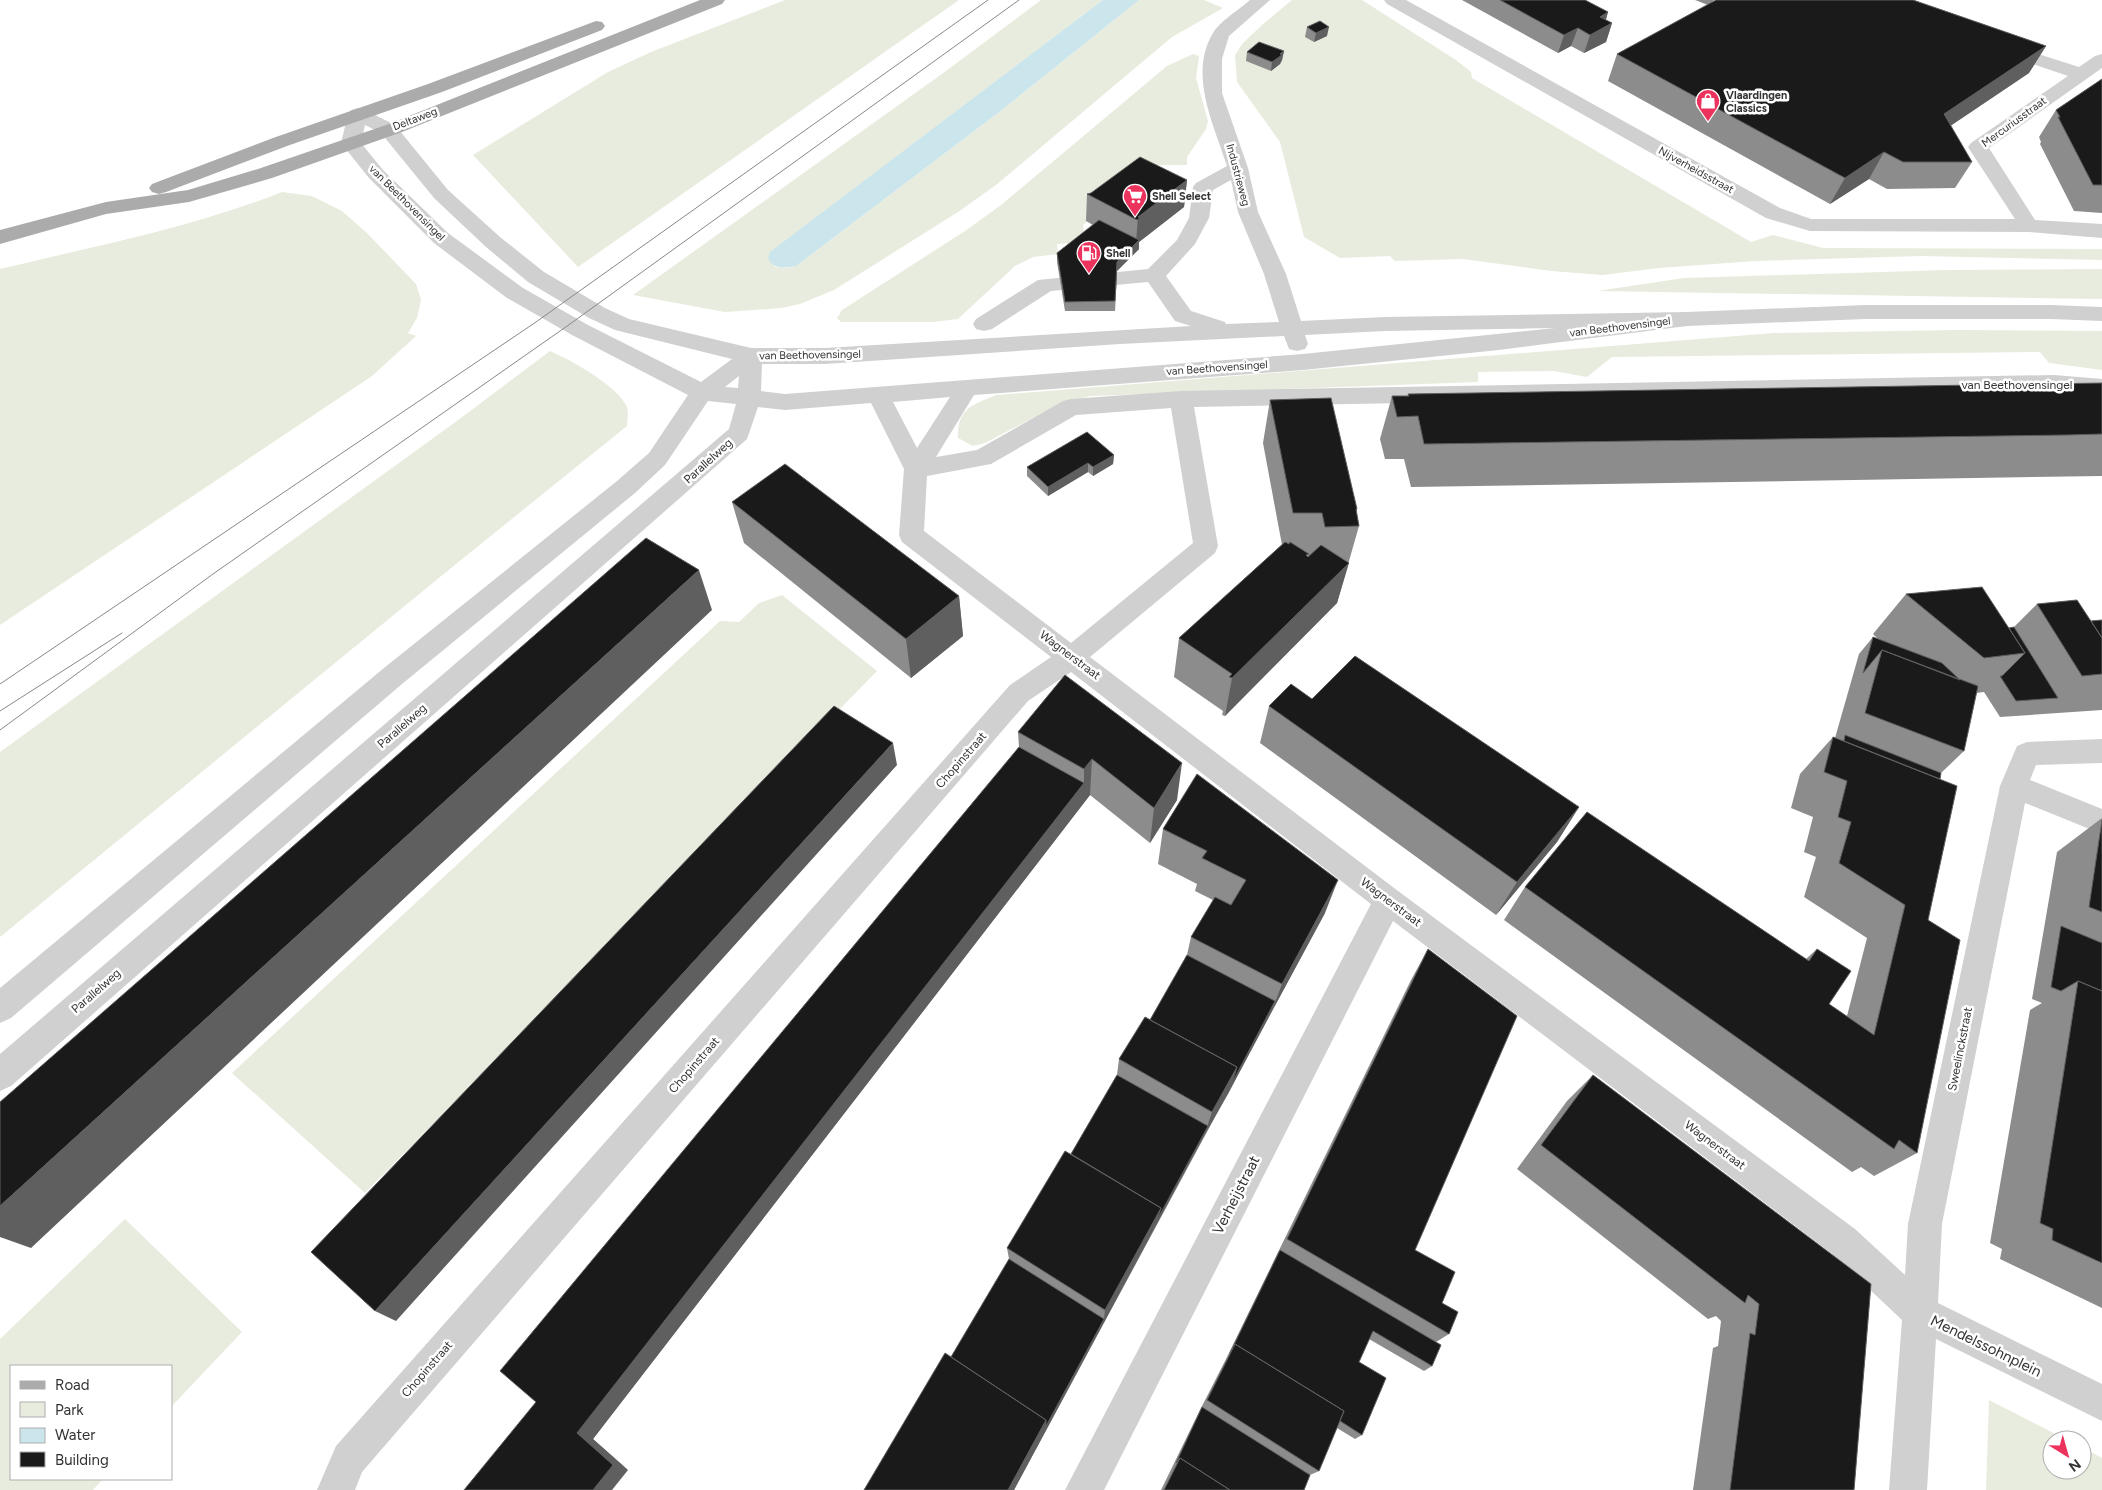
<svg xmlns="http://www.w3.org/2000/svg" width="2102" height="1490" viewBox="0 0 2102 1490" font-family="Figtree,sans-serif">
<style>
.green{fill:#e8ecde}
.water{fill:#cbe5ed}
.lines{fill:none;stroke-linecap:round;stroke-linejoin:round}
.minor{fill:#d0d0d0;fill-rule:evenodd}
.major{fill:#ababab;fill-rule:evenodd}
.tram{stroke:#888;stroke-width:1}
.wall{fill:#8c8c8c}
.shaded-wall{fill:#5f5f5f}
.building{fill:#1a1a1a;stroke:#5f5f5f}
.labels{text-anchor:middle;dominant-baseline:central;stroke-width:5;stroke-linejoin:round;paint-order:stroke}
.far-poi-label{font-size:11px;font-weight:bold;fill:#333;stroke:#fff;text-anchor:start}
.far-street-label{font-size:11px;fill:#333;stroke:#fff}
.street-label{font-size:12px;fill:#333;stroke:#fff}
.near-street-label{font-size:15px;fill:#333;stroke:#fff}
</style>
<rect width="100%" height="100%" fill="#fff"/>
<path class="green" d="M785 0H959L578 267 473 155 608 72 651 52Z
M1041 0H1103L771 252 768 258 775 267 786 268 796 266 998 113 1139 0H1204L1223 8 1172 37 996 185 958 212 834 290 800 304 782 308 725 312 633 295 946 71Z
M1292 0H1362L1456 60 1471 72 1472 78 1751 242 1773 235 1823 248 2102 249V260L1921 256 1756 261 1659 268 1603 275 1551 271 1463 259 1395 261 1390 256 1340 258 1304 237 1280 142 1237 82 1235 55 1243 43 1262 25Z
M1193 54 1199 56 1196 78 1208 121 1206 129 1187 157V165H1154L1083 225 1085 240 1081 243 1057 244 1058 254 1033 257 1015 266 958 319 934 322H841L837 318 842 310 965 231 1001 205 1167 66Z
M282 192 312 196 342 211 367 233 416 284 421 300 417 318 408 333 416 336 372 376 0 625V269C95 246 192 228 282 192Z
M2102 269V299L1597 291 1684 278 1946 270Z
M1957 330 2102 331V370L2049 363 2040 352 1612 357 1587 377 1554 371 1478 372V382L1091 396 1061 403 985 443 973 446 958 438C957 409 972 405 996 395L1774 333Z
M550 351C571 360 618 386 627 407 629 413 627 421 627 426L456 564 0 937V752L461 418Z
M782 595 877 671 365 1193 232 1073 720 621 739 622 759 603Z
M125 1219 242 1332 171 1407V1366H11V1479H103L93 1490H0V1339Z
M1989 1400 2067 1440H2052V1470H2082V1447L2102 1458V1490H1986Z"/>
<path class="water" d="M1103 0H1139L998 113 796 266C785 268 773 270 768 258L770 252Z"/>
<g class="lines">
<path class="minor" d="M1250 0H1270L1229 36 1222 59V93L1248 168 1258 212 1286 274 1301 321 1385 317 1687 312 1865 305H2051L2102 307V321L2051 319H1865L1687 326 1499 350 1303 370 974 395 936 457 977 450 1063 401 1071 399 1181 391 2054 375 2102 379V395L2054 391 1194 407 1218 546 1215 553 1090 657 1398 891 1855 1229 1905 1275 1908 1224 2000 786 2017 746 2027 742 2102 739V763L2036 765 2030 780 2102 809V834L2025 803 1942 1224 1938 1303 2102 1384V1421L1936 1339 1927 1490H1889L1902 1320 1831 1253 1393 921 1104 1490H1065L1371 904 1071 672 1028 701 362 1472 355 1490H317L336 1446 1010 685 1051 657 902 542 899 535 904 469 871 403 785 410 758 407 747 439 11 1086 0 1091V1054L729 429 736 404 708 401 665 465 635 493 402 684 11 1018 0 1023V988L384 668 617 481 649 453 688 395 572 335 507 298 434 243 369 178 341 143 348 114 351 110 358 108 365 110 395 125 448 190 500 237 544 272 605 308 629 319 751 348H825L1191 326 1175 321 1148 282 1051 291 992 329 984 331 976 329 973 324 976 319 1038 280 1148 269 1177 240 1189 218 1193 187 1196 183 1227 166C1214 125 1188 74 1213 33 1219 22 1240 9 1250 0ZM365 125 381 133 434 198 486 247 528 282 589 318 615 330 732 359 701 382 588 325 523 288 448 233 383 170 361 143ZM1231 180 1238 212 1264 274 1279 322 1226 324 1225 322 1191 311 1166 276 1195 244 1209 218 1213 190ZM1555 328 1303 354 785 394 761 391 762 364H825L1120 344 1284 336 1289 349 1297 351 1305 349 1308 344 1305 335 1385 331ZM739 376 738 388 725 387ZM950 397 917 448 893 402ZM1171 408 1193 543 1071 643 924 531 927 476 991 464 1076 415Z
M1384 0H1406L1780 208 1811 219H2015L1968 147 1971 143 2068 76 1995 51 1992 47 1995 43 2001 42 2079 67 2095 56 2102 54V68L1989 148 2035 220 2102 224V238L2029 232 1810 231 1766 218 1387 4Z"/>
<path class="major" d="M700 0H725L722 4 402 132 272 178 189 202 106 214 0 244V230L106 202 188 190 258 169 389 124Z
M596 21 602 22 605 26 602 30 442 92 287 146 166 192 159 194 152 192 149 188 152 184 273 138 428 84Z"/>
<path class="tram" d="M0 684 536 322 988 0
M0 711 122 633
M0 730 213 574 570 324 1019 0"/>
</g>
<path class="wall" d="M1462 0H1585L1608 12 1606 20 1612 23 1606 42 1584 53 1571 46 1558 53Z
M1695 0H1714L1712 2 2046 46 2029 73 1950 126 1972 162 1955 188 1887 189 1869 179 1830 204 1608 81 1617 54 1708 5Z
M1307 27 1327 36 1314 42 1305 37Z
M1284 51 1282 60 1280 64 1271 71 1246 61 1247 52Z
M2102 79V213L2074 211 2040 144 2041 142 2039 137 2056 110Z
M1187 180 1184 207 1139 242V249L1117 271 1115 311H1065L1057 262V253L1093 225 1086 221 1087 194Z
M2102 383V476L1411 487 1404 459H1385L1380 439 1392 396H1408V394Z
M1270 400 1357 509 1356 513 1359 526 1337 603 1225 716 1222 715 1223 711 1174 677 1179 638 1282 545 1263 443Z
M1114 455 1113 464 1093 476 1088 472 1048 496 1027 476V467Z
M732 502 959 596 963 636 911 678 744 543Z
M1906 594 2008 628 2014 627 2037 604 2091 621 2102 620V710L2000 717 1984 692 1976 693 1964 751 1941 773 1940 779 1928 920 1917 1153 1874 1176 1861 1167 1852 1172 1504 920 1525 887 1806 959 1817 949 1829 1004 1847 1016 1867 938 1804 897 1816 857 1804 852 1813 817 1791 808 1800 774 1833 737 1835 738 1859 654 1873 637 1879 640 1873 634Z
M1065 675 1177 800 1150 843 1090 795 593 1439 628 1470 536 1402 1019 747 1018 732Z
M1312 699 1579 807 1557 842 1496 915 1260 743 1269 706Z
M1197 774 1325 913 1014 1490H864L951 1357 1009 1259 1007 1248 1071 1154 1117 1075 1119 1059 1150 1020 1187 955 1191 937 1213 900 1195 891 1197 884 1158 864 1163 829Z
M2102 818V1308L2000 1259 2002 1249 1990 1243 2030 1010 2042 1003 2032 999 2057 852Z
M1428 949 1415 1250 1442 1303 1449 1334 1436 1342 1432 1366 1424 1371 1369 1339 1359 1362 1362 1435 1355 1439 1337 1428 1319 1471 1310 1475 1304 1490H1161L1199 1412 1226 1359 1411 980Z
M1593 1075 1871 1284 1854 1490H1693L1713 1348 1718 1346 1721 1321 1716 1316 1708 1319 1517 1169 1567 1101Z"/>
<path class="shaded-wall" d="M1608 12 1603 28 1612 23 1606 42 1584 53 1590 35 1600 17Z
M1329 27 1327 36 1314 42 1316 33Z
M1578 28 1571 46 1558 53 1564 35Z
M2046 46 2029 73 1928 141 1944 114Z
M1284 51 1282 60 1280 64 1271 71 1272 62Z
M1884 152 1869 179 1830 204 1845 178Z
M1187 180 1184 207 1139 242V249L1117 271 1115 311 1117 262 1136 243 1138 217Z
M1114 455 1113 464 1093 476V467Z
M1088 463V472L1048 496V487Z
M1349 563 1337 603 1225 716 1232 678Z
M699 570 712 610 31 1248 0 1237V1206Z
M959 596 963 636 911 678 906 639Z
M893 743 897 765 396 1321 375 1311Z
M1092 759 1090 795 593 1439 628 1470 612 1490H593L577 1433 1084 783V769Z
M1182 763 1177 800 1150 843 1154 808Z
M1579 807 1557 842 1496 915 1517 882Z
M1338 880 1325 913 1271 1013 1282 984Z
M1275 1001 1271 1013 1228 1094 1204 1136 1212 1112Z
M1208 1126 1204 1136 1014 1490H1008L1046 1420 1104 1319 1105 1310 1161 1208Z"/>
<path class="building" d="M1500 0H1585L1608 12 1600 17 1612 23 1590 35 1578 28 1564 35Z
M1716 0H1913L2046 46 1944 114 1972 162H1903L1884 152 1845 178 1617 54Z
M1320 21 1329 27 1316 33 1307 27Z
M1259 42 1284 51 1280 54 1282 55 1272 62 1247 52Z
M2102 79V185H2093L2058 117H2060L2056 110Z
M1140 157 1187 180 1138 217 1140 218 1137 220 1087 194 1091 193Z
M1099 220 1139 240 1117 262 1115 301 1065 302 1057 253Z
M2102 383V434L2067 435 1424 444 1418 416 1397 417 1392 396H1409L1408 394Z
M1331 398 1357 509H1356L1359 526 1325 527 1322 513H1293L1270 400Z
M1087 432 1114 455 1093 467 1088 463 1048 487 1027 467Z
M785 464 959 596 906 639 732 502Z
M646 538 699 570 0 1206V1102Z
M1285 542 1289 544 1290 542 1309 554 1306 555 1308 557 1321 545 1349 563 1232 678 1229 677 1232 674 1179 638Z
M1982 587 2025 653 1984 658 1906 594Z
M2077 600 2102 638V674L2082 676 2037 604Z
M2102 620V638L2091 621Z
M2014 627 2058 698 2016 701 2000 676H2002L2025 653 2009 628Z
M1873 637 1942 663 1960 680 1882 650 1863 673Z
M1882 650 1978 686 1964 751 1865 713Z
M1355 656 1579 807 1517 882 1269 706 1291 684 1312 699Z
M1065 675 1182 763 1154 808 1092 759 1084 769 1018 732Z
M834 706 893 743 375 1311 311 1252Z
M1845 735 1941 773 1940 779 1844 741Z
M1833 737 1957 786 1928 920 1960 940 1917 1153 1899 1140 1894 1149 1525 887 1587 812 1809 961 1817 949 1851 971 1829 1004 1874 1035 1905 905 1839 863 1851 822 1838 817 1847 781 1824 772Z
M1019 747 1084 783 577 1433 613 1465 593 1490H464L536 1402 500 1371Z
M1197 774 1338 880 1282 984 1191 937 1215 897 1231 905 1246 880 1202 858 1207 851 1163 829Z
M2102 820V912L2089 907Z
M2061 926 2102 943V991L2078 981 2061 991 2051 987Z
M1428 949 1517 1016 1415 1250 1455 1272 1442 1303 1458 1312 1449 1334 1287 1239Z
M1187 955 1275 1001 1232 1083 1237 1067 1150 1020Z
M2078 981 2102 991V1263L2052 1240 2053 1229 2040 1223Z
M1145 1017 1237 1067 1212 1112 1119 1059Z
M1117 1075 1208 1126 1157 1220 1161 1208 1071 1154Z
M1593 1075 1871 1284 1854 1490H1730L1750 1333 1755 1335 1759 1304 1748 1295 1745 1303 1541 1145Z
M1065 1151 1161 1208 1105 1310 1007 1248Z
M1280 1250 1441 1345 1432 1366 1373 1331 1359 1362 1386 1378 1362 1435 1340 1421 1344 1411 1235 1344 1230 1353Z
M1009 1259 1104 1319 1046 1426V1420L951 1357Z
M1235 1344 1344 1411 1319 1471 1207 1400Z
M945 1353 1046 1420 1008 1490H864Z
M1202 1407 1310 1475 1304 1490H1230L1180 1458 1176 1463Z
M1180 1458 1230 1490H1164Z"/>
<defs>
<g id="shop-pin" transform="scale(1.25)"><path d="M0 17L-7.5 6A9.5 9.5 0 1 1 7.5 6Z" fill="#ec335e" stroke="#fff"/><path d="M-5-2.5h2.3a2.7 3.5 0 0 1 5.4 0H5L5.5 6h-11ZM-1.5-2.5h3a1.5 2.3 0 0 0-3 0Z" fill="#fff"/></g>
<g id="supermarket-pin" transform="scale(1.25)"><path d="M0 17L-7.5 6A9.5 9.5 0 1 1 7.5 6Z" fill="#ec335e" stroke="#fff"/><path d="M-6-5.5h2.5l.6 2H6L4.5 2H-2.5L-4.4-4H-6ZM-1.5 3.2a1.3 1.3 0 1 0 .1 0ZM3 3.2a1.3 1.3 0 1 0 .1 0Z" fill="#fff"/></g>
<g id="fuel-pin" transform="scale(1.25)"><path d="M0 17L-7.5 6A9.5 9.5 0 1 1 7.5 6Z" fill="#ec335e" stroke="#fff"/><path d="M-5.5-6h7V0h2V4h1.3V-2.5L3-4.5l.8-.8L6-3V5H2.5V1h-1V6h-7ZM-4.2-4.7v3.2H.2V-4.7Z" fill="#fff"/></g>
</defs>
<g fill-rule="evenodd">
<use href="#shop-pin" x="1708" y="101"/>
<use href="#supermarket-pin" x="1135" y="196"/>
<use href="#fuel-pin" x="1089" y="253"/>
</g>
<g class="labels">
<g class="far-poi-label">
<text x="1726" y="95">Vlaardingen<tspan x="1726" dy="13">Classics</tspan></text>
<text x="1152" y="196">Shell Select</text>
<text x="1106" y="253">Shell</text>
</g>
<g class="far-street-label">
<text transform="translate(415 119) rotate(-21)">Deltaweg</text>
<text transform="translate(2014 122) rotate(-36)">Mercuriusstraat</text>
<text transform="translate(1696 170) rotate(29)">Nijverheidsstraat</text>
<text transform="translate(1238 175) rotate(75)">Industrieweg</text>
<text transform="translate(407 203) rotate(45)">van Beethovensingel</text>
<text transform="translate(1620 327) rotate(-7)">van Beethovensingel</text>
<text transform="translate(810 355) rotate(-1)">van Beethovensingel</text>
<text transform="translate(1217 368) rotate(-4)">van Beethovensingel</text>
</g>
<g class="street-label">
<text x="2017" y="385">van Beethovensingel</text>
<text transform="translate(708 461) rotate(-42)">Parallelweg</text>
<text transform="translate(1070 655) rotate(37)">Wagnerstraat</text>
<text transform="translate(402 726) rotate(-41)">Parallelweg</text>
<text transform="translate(961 760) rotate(-49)">Chopinstraat</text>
<text transform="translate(1391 902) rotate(37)">Wagnerstraat</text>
<text transform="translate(96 991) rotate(-41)">Parallelweg</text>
<text transform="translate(1960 1049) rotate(-79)">Sweelinckstraat</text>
<text transform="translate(694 1065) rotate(-49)">Chopinstraat</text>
<text transform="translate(1715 1145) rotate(37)">Wagnerstraat</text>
<text transform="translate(427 1369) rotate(-49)">Chopinstraat</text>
</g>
<g class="near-street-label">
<text transform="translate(1236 1195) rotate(-63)">Verheijstraat</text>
<text transform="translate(1986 1346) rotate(26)">Mendelssohnplein</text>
</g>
</g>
<rect x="10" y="1365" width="162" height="115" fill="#ffffff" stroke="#adadad"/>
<rect x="20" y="1381" width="25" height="8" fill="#ababab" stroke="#adadad"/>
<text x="55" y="1390" font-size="15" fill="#333333">Road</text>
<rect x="20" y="1402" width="25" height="15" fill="#e8ecde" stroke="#adadad"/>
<text x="55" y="1415" font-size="15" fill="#333333">Park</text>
<rect x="20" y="1428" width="25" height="15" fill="#cbe5ed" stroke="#adadad"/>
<text x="55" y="1440" font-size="15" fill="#333333">Water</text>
<rect x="20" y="1452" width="25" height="15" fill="#1a1a1a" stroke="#adadad"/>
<text x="55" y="1465" font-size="15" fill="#333333">Building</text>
<g transform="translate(2067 1455) rotate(143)"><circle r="24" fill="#ffffff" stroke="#adadad"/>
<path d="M0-4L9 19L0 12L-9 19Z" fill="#ec335e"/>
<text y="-8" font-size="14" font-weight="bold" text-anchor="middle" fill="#333333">N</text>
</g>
</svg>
